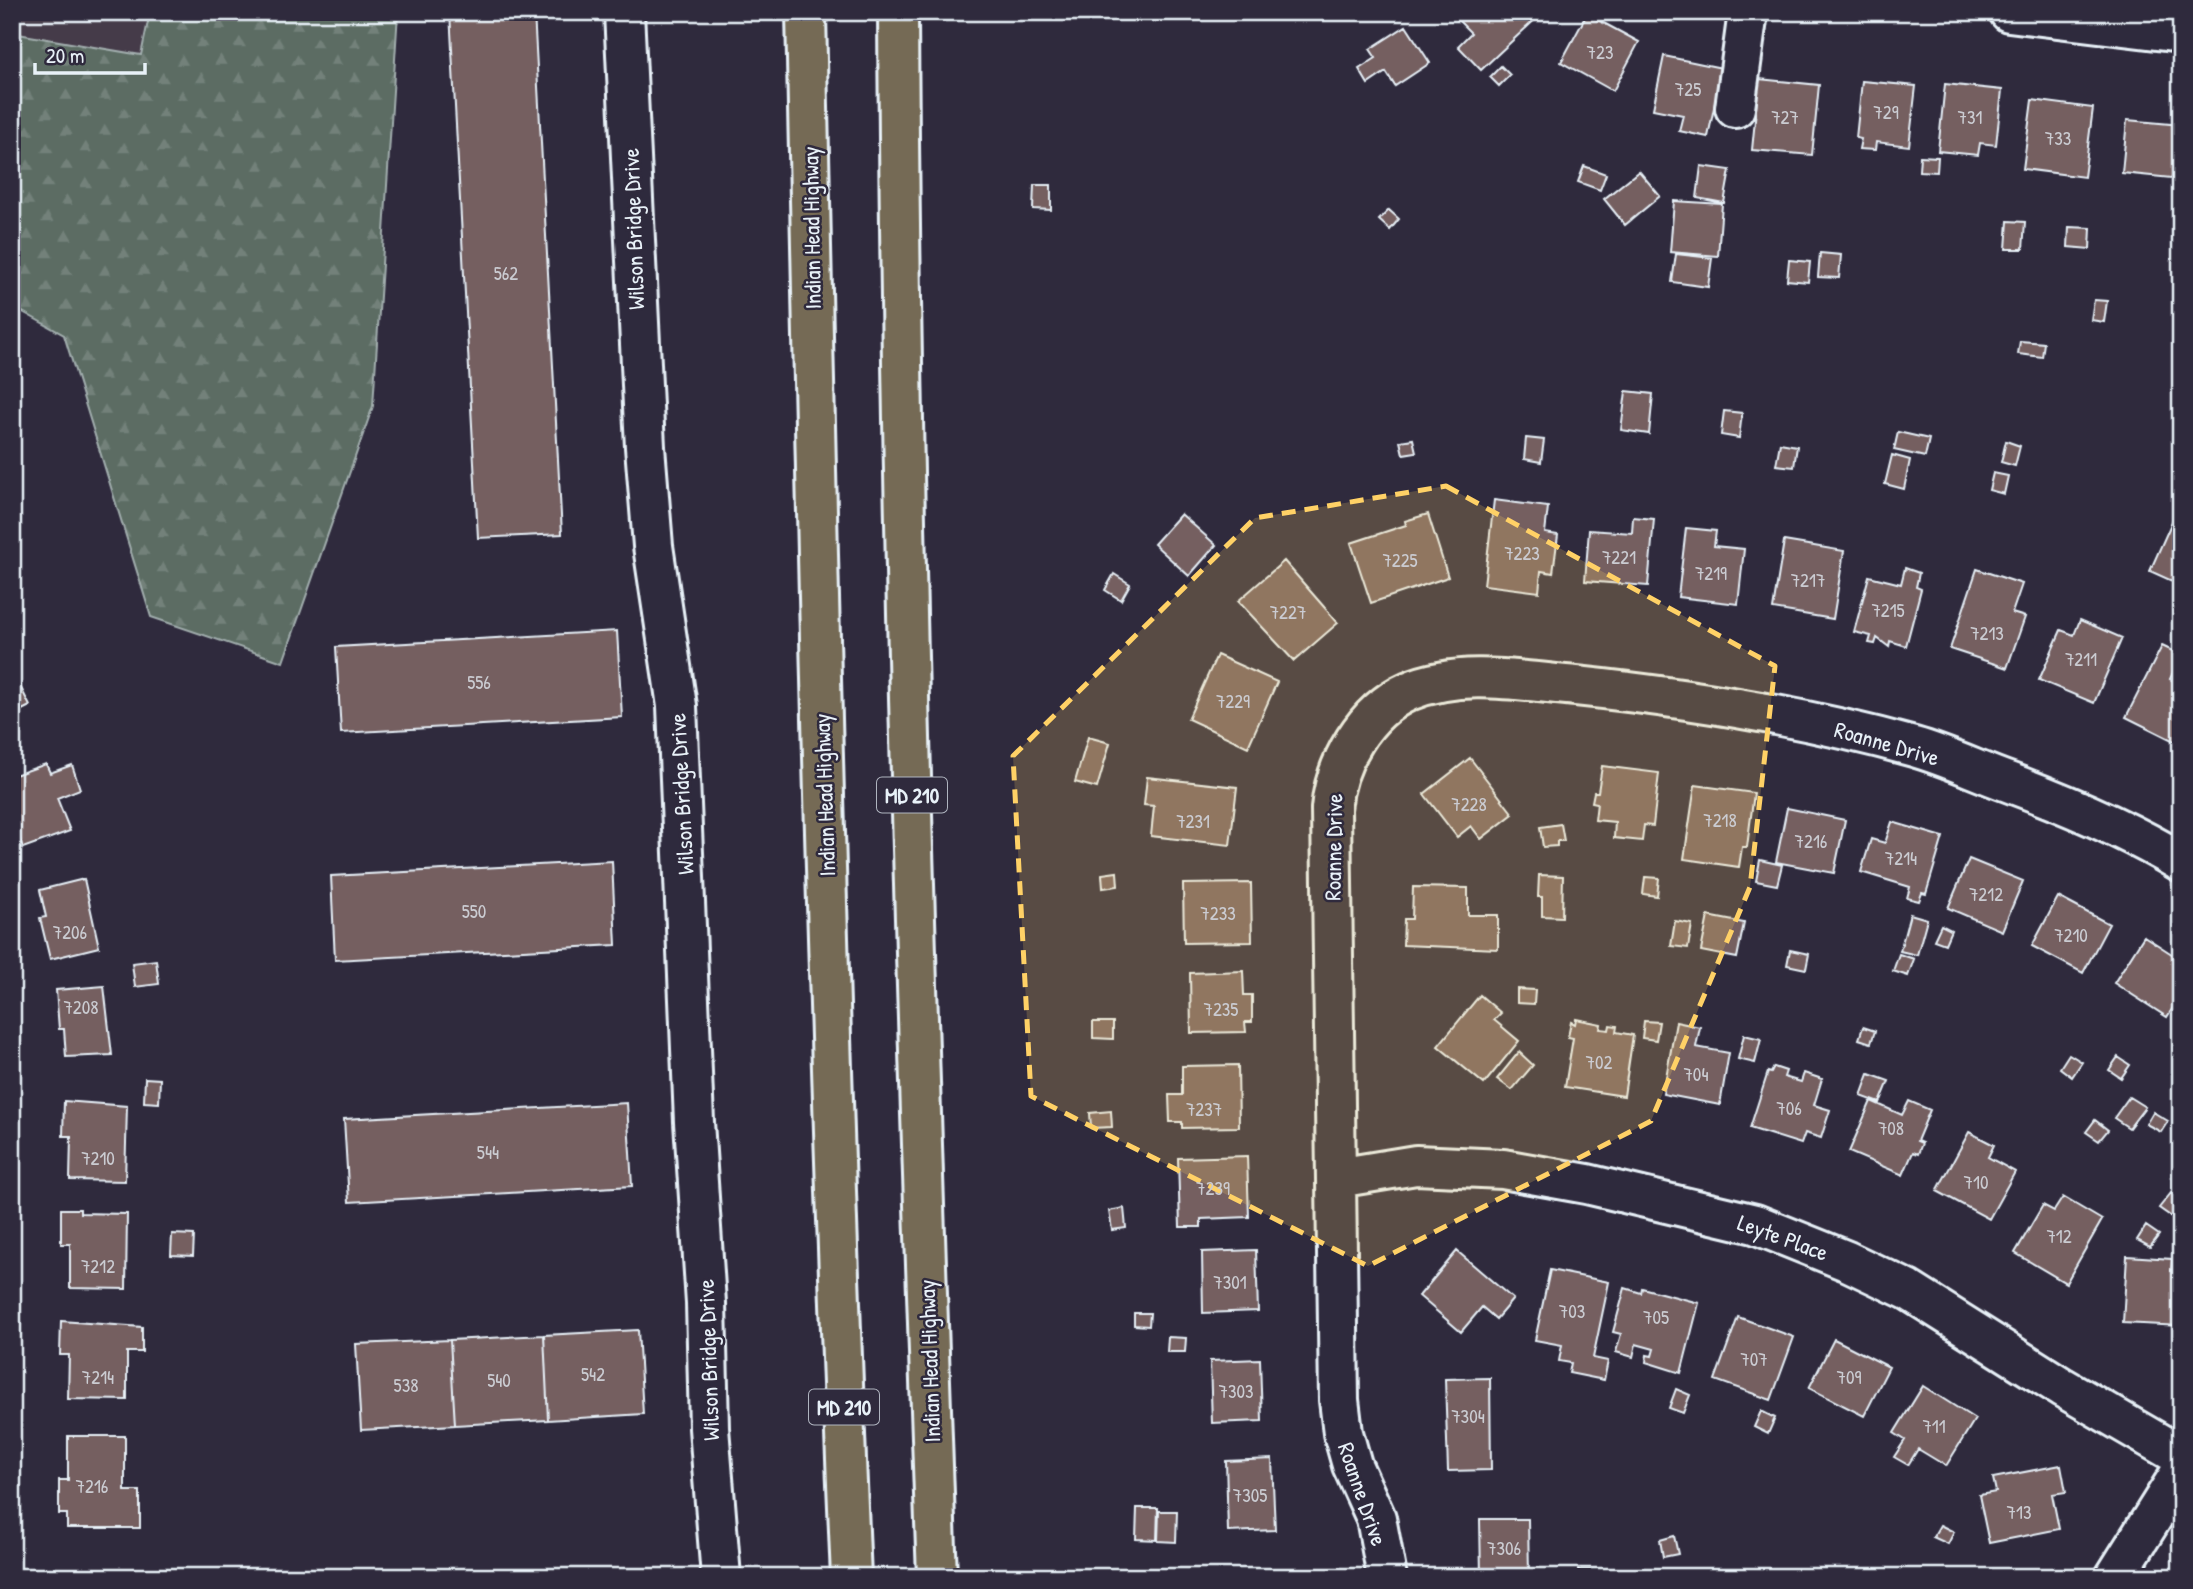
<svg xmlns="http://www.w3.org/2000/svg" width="2193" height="1589" viewBox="0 0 2193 1589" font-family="'Patrick Hand',sans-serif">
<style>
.built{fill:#443a48}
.forest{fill:url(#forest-firs);stroke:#a2aeae;stroke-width:2}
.building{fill:#745e61;stroke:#e8f1f8;stroke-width:2}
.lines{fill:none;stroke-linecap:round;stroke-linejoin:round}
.minor-casing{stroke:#e8f1f8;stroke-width:44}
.highway-casing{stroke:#e8f1f8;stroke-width:44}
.minor{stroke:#2f2a3d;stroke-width:38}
.highway{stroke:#746b55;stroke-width:38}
.marked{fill:#ffd166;fill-opacity:0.2;stroke:#ffd166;stroke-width:5;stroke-dasharray:14 9;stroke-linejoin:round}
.labels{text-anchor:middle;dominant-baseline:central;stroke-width:5;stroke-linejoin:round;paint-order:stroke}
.number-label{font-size:19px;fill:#cbccd2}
.shield{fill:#2f2a3d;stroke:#b0b5c0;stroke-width:2}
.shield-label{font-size:21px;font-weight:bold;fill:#e8f1f8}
.street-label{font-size:23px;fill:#e8f1f8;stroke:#2f2a3d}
</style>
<defs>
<pattern id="forest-firs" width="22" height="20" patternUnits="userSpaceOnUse" patternTransform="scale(1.75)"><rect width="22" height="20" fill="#5b6c63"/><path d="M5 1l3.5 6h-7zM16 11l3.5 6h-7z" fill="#73817a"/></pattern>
</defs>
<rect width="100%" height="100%" fill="#2f2a3d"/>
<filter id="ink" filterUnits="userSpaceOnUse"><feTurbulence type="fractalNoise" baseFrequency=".0143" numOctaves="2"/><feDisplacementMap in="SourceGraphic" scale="14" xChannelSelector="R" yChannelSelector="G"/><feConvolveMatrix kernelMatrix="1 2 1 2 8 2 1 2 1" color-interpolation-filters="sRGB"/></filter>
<g filter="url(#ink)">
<path class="built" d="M12 12H150L142 55 12 33Z"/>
<path class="forest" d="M150 12H398L373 406 283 662 151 617 64 335 12 306V33L141 55Z"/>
<path class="building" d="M450 12H534L562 534 478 538Z
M1464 12H1543L1481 70 1458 46 1471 33 1457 19Z
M1587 14 1639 42 1613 91 1561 62Z
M1406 26 1430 63 1395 86 1386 72 1368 84 1359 69 1376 58 1370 49Z
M1664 56 1722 68 1708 137 1679 131 1683 115 1653 109Z
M1501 66 1510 75 1499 86 1490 77Z
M1759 79 1819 85 1812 155 1752 150Z
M1862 81 1916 86 1909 146 1876 142 1875 150 1859 149 1861 139 1856 138Z
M1945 84 2002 90 1996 145 1980 143 1978 155 1938 151Z
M2032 100 2093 108 2084 177 2023 169Z
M2127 120 2181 125V179L2122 173Z
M1920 156 1938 157 1937 172 1919 171Z
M1584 166 1606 174 1600 190 1578 182Z
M1701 166 1730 170 1724 203 1697 198Z
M1639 171 1660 196 1625 225 1604 199Z
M1034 185H1051V210L1033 209Z
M1674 201 1722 204 1718 256 1670 252Z
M1389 210 1399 219 1390 230 1379 220Z
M2008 221 2025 222 2023 249H2006Z
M2069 227 2091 228 2090 249 2068 247Z
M1820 253 1841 255 1839 278 1818 277Z
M1676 254 1712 258 1708 287 1672 282Z
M1789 260 1810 262 1808 282 1787 280Z
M2094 300 2107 301 2104 322 2091 320Z
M2020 341 2044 343 2042 357 2018 354Z
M1626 391 1653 394 1649 434 1621 430Z
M1724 411 1742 413 1739 438 1721 435Z
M1898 432 1929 439 1925 457 1894 450Z
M1526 438 1544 440 1541 462 1524 459Z
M1413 439 1416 452 1403 454 1400 441Z
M2006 441 2020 446 2015 466 2001 462Z
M1780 443 1797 446 1794 467 1776 465Z
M1892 455 1910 460 1904 489 1885 484Z
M1993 473 2008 476 2004 494 1989 490Z
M1494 500 1548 507 1545 533 1558 535 1553 573 1541 571 1539 592 1484 585Z
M2178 508 2181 510V562L2172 581 2150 571Z
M1181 514 1216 545 1189 576 1154 544Z
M1428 514 1448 577 1371 603 1351 543 1406 525 1405 521Z
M1633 517 1654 519 1648 586 1585 581 1589 530 1632 533Z
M1686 528 1716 531 1714 546 1744 549 1738 604 1678 597Z
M1784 541 1844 551 1833 619 1773 609Z
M1284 561 1338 623 1294 661 1238 601Z
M1905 568 1919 573 1916 587 1921 589 1906 646 1890 641 1889 647 1877 638 1875 644 1869 643 1871 636 1854 632 1869 576 1901 584Z
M1977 569 2022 584 2012 613 2025 617 2007 668 1950 649Z
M1114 574 1130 584 1121 600 1105 590Z
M2080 620 2122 638 2094 703 2039 680 2061 630 2074 635Z
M617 631 622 717 341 733 336 647Z
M2162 646 2181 655 2170 679 2181 685 2178 743 2126 717Z
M1217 655 1277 682 1248 747 1188 719Z
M12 670 30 706 12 715Z
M1088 737 1110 743 1097 788 1075 782Z
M1470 758 1513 814 1481 839 1471 826 1457 837 1424 794Z
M46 764 50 773 72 765 80 789 57 798 70 831 23 848 12 818 15 808 12 776Z
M1602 766 1659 773 1653 826 1644 825 1642 841 1614 838 1615 822 1595 820 1597 803 1592 802 1594 792H1598Z
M1147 777 1237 787 1230 845 1151 836 1154 806 1144 805Z
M1695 785 1754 793 1747 847H1742L1739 867 1684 859Z
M1787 808 1845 820 1834 873 1776 862Z
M1892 822 1943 837 1926 894 1922 893 1919 901 1907 898 1910 887 1861 872 1871 839 1885 843Z
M1561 824 1564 841H1557V846L1543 847 1540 827Z
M1969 859 2023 881 2002 931 1948 908Z
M1760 860 1782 865 1777 885 1756 881Z
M612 861 616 945 335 960 331 876Z
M1117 872 1118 886 1103 888 1102 874Z
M1539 875 1563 876 1562 917 1542 916V897H1538Z
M1645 877 1659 878 1657 896 1643 894Z
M84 879 99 947 50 959 40 918 46 917 40 890Z
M1251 883 1252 942 1184 943 1183 884Z
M1413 887 1468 888V915H1498V949L1403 945 1404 919H1412Z
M2058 897 2109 924 2083 973 2032 946Z
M1910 914 1927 919 1917 955 1900 951Z
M1708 916 1744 923 1737 958 1701 951Z
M1675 921 1692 924 1688 948 1671 946Z
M1941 925 1951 930 1945 944 1934 940Z
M2144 936 2181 960V995L2167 1017 2114 983Z
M1790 950 1809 954 1806 969 1787 965Z
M1899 954 1914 959 1908 976 1893 971Z
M156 960 159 984 135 987 132 963Z
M1243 971 1244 995H1252V1022H1245L1246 1032 1191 1033 1190 973Z
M104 986 112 1055 66 1057 64 1029H59L56 990Z
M1517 989 1535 990 1534 1004 1517 1003Z
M1480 995 1501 1013 1494 1020 1519 1041 1484 1084 1438 1046Z
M1576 1019 1601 1024 1600 1029 1609 1030 1610 1025 1617 1026 1616 1032 1633 1035 1624 1096 1565 1087 1573 1038 1568 1037 1571 1022 1575 1024Z
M1644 1021 1659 1022 1656 1040 1642 1038Z
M1093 1022H1113V1039L1093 1038Z
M1676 1022 1700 1027 1696 1047 1729 1053 1720 1105 1663 1094Z
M1863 1027 1875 1031 1871 1043 1859 1039Z
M1744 1035 1761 1039 1755 1063 1738 1059Z
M1519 1052 1533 1065 1512 1090 1497 1079Z
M2069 1054 2082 1062 2072 1077 2060 1068Z
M2118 1057 2130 1065 2121 1078 2109 1070Z
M1238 1065 1239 1127 1182 1128V1122H1170L1169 1095H1182V1066Z
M1774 1067 1786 1071 1784 1077 1801 1082 1804 1073 1822 1079 1814 1105 1830 1110 1821 1138 1805 1133 1801 1144 1750 1128 1768 1072 1771 1073Z
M1869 1074 1889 1081 1880 1103 1861 1096Z
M145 1078 160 1079 159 1103 144 1102Z
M2129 1097 2145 1107 2129 1128 2114 1118Z
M64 1101 127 1106 125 1181 70 1180 71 1136H63Z
M1871 1101 1902 1115 1909 1101 1930 1110 1917 1141 1922 1143 1918 1154 1913 1152 1903 1175 1849 1152Z
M627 1103 632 1186 349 1202 344 1119Z
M1111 1111 1112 1127 1091 1128 1090 1113Z
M2153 1112 2168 1121 2161 1132 2146 1124Z
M2095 1120 2108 1130 2099 1141 2086 1132Z
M1969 1132 1994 1145 1988 1157 2015 1172 1989 1219 1937 1191Z
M1247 1156 1249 1217 1201 1219V1227H1180L1178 1158Z
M2171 1193 2181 1200V1215L2176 1220 2159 1208Z
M2063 1197 2102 1220 2066 1283 2015 1253 2043 1205 2054 1211Z
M1124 1208 1126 1228 1112 1230 1109 1211Z
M61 1209H80V1213L127 1214 126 1289 70 1288V1244H61Z
M2146 1226 2159 1235 2150 1247 2137 1240Z
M172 1234 194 1235 193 1256 171 1255Z
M1256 1250 1258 1311 1203 1313 1202 1252Z
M1457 1251 1513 1299 1496 1319 1482 1307 1461 1332 1419 1296Z
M2127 1256 2172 1259 2171 1271 2181 1272V1326L2123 1323Z
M1550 1270 1609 1282 1593 1358 1608 1361 1604 1380 1569 1373 1571 1363 1559 1361 1562 1345 1535 1340Z
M1625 1288 1641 1293 1642 1288 1699 1303 1681 1373 1646 1362 1647 1355 1652 1356 1654 1349 1636 1344 1633 1357 1616 1352 1621 1334 1613 1332Z
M1134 1313H1150L1149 1326 1134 1325Z
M1738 1317 1794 1337 1771 1400 1715 1380Z
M61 1321 142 1327V1352H127V1400L68 1399 69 1355H60Z
M638 1330 643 1414 548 1420 544 1335Z
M544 1335 548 1420 455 1425 450 1340Z
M1168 1337 1186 1338 1185 1352H1167Z
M1834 1339 1889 1367 1864 1416 1809 1388Z
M450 1340 455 1425 361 1430 356 1344Z
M1260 1359 1262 1421 1212 1423 1210 1361Z
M1490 1378 1491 1470 1448 1471 1445 1379Z
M1923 1386 1975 1419 1946 1466 1918 1449 1908 1465 1894 1457 1905 1440 1894 1433Z
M1676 1389 1690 1395 1683 1413 1669 1408Z
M1761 1411 1775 1418 1768 1434 1754 1427Z
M68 1436H125V1491H140V1528H67V1514H59V1480H68Z
M1272 1459 1275 1530 1228 1532 1226 1461Z
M2061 1465 2066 1492 2052 1494 2059 1529 1989 1543 1979 1495 1996 1492 1993 1478Z
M1137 1508H1158L1157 1540 1136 1539Z
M1159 1511H1177L1176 1542 1158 1541Z
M1480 1519H1528L1529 1577H1481Z
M1940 1525 1954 1532 1948 1544 1933 1537Z
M1674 1536 1678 1554 1663 1557 1660 1540Z
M1310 1570V1577H1266V1571Z
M1578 1570H1602V1577H1578Z
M648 1573V1577H579Z"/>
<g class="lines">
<g class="minor-casing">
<path id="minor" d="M624 12 645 447 653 546 677 706 694 1122 706 1303 709 1428 721 1577
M2009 12 2181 33
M1735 108 1748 12
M1337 1178 1416 1165 1503 1169 1587 1184 1755 1224 1847 1261 1908 1290 2062 1387 2181 1456
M1387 1577 1376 1518 1352 1465 1343 1433 1339 1400 1331 809C1335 763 1364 711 1409 691 1461 669 1521 681 1576 686 1690 698 1803 716 1914 747 1946 756 1977 771 2008 782 2067 804 2127 829 2181 862
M2115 1577 2181 1472"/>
</g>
<g class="highway-casing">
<path id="highway" d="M806 12C817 534 828 1056 851 1577
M898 12C901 534 918 1055 937 1577"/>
</g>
<use href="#minor" class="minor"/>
<use href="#highway" class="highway"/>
</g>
</g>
<path class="marked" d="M1446 486 1775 666 1750 887 1651 1121 1368 1266 1031 1096 1013 756 1255 518Z"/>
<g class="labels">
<g class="number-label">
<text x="1600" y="52">723</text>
<text x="1688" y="89">725</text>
<text x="1886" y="112">729</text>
<text x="1785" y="117">727</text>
<text x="1970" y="117">731</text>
<text x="2058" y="138">733</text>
<text x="506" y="273">562</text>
<text x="1522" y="553">7223</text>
<text x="1619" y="557">7221</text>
<text x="1400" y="560">7225</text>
<text x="1711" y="573">7219</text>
<text x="1808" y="580">7217</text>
<text x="1888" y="610">7215</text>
<text x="1288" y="612">7227</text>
<text x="1987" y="633">7213</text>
<text x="2081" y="659">7211</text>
<text x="479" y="682">556</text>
<text x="1233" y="701">7229</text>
<text x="1469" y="804">7228</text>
<text x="1720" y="820">7218</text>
<text x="1193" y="821">7231</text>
<text x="1811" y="841">7216</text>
<text x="1901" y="858">7214</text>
<text x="1986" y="894">7212</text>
<text x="474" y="911">550</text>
<text x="1218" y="913">7233</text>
<text x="70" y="932">7206</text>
<text x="2071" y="935">7210</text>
<text x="81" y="1007">7208</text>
<text x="1221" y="1009">7235</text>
<text x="1599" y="1062">702</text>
<text x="1696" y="1074">704</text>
<text x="1789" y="1108">706</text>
<text x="1204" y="1109">7237</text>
<text x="1891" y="1128">708</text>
<text x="488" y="1152">544</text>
<text x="98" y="1158">7210</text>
<text x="1976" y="1182">710</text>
<text x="1213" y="1188">7239</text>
<text x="2059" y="1236">712</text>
<text x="98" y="1266">7212</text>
<text x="1230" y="1282">7301</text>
<text x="1572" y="1311">703</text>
<text x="1656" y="1317">705</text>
<text x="1754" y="1359">707</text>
<text x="593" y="1374">542</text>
<text x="98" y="1377">7214</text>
<text x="1849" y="1377">709</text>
<text x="499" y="1380">540</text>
<text x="406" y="1385">538</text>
<text x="1236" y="1391">7303</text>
<text x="1468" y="1416">7304</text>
<text x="1934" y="1426">711</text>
<text x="92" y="1486">7216</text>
<text x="1250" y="1495">7305</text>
<text x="2019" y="1512">713</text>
<text x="1504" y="1548">7306</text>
</g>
<g class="shield">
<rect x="877" y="777.5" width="70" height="35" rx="5"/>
<rect x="809" y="1389.5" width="70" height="35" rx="5"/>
</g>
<g class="shield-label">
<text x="912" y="795">MD 210</text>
<text x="844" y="1407">MD 210</text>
</g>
<g class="street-label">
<text transform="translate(811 228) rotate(-91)">Indian Head Highway</text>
<text transform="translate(633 229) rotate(-92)">Wilson Bridge Drive</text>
<text transform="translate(1887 743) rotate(16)">Roanne Drive</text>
<text transform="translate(681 794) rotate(-93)">Wilson Bridge Drive</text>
<text transform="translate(824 795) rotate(-92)">Indian Head Highway</text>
<text transform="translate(1333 847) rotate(-89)">Roanne Drive</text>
<text transform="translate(1783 1237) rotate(20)">Leyte Place</text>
<text transform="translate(708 1360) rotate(-92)">Wilson Bridge Drive</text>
<text transform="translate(929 1361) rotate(-92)">Indian Head Highway</text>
<text transform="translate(1363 1494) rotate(71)">Roanne Drive</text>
</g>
</g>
<rect width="2193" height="1589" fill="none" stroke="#2f2a3d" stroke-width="42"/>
<rect x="21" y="21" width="2151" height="1547" fill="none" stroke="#e8f1f8" stroke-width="2.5" filter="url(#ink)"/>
<path d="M35 63v10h110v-10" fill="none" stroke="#e8f1f8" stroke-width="3.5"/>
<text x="46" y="63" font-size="21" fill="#e8f1f8" stroke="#2f2a3d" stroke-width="5" paint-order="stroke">20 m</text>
</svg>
